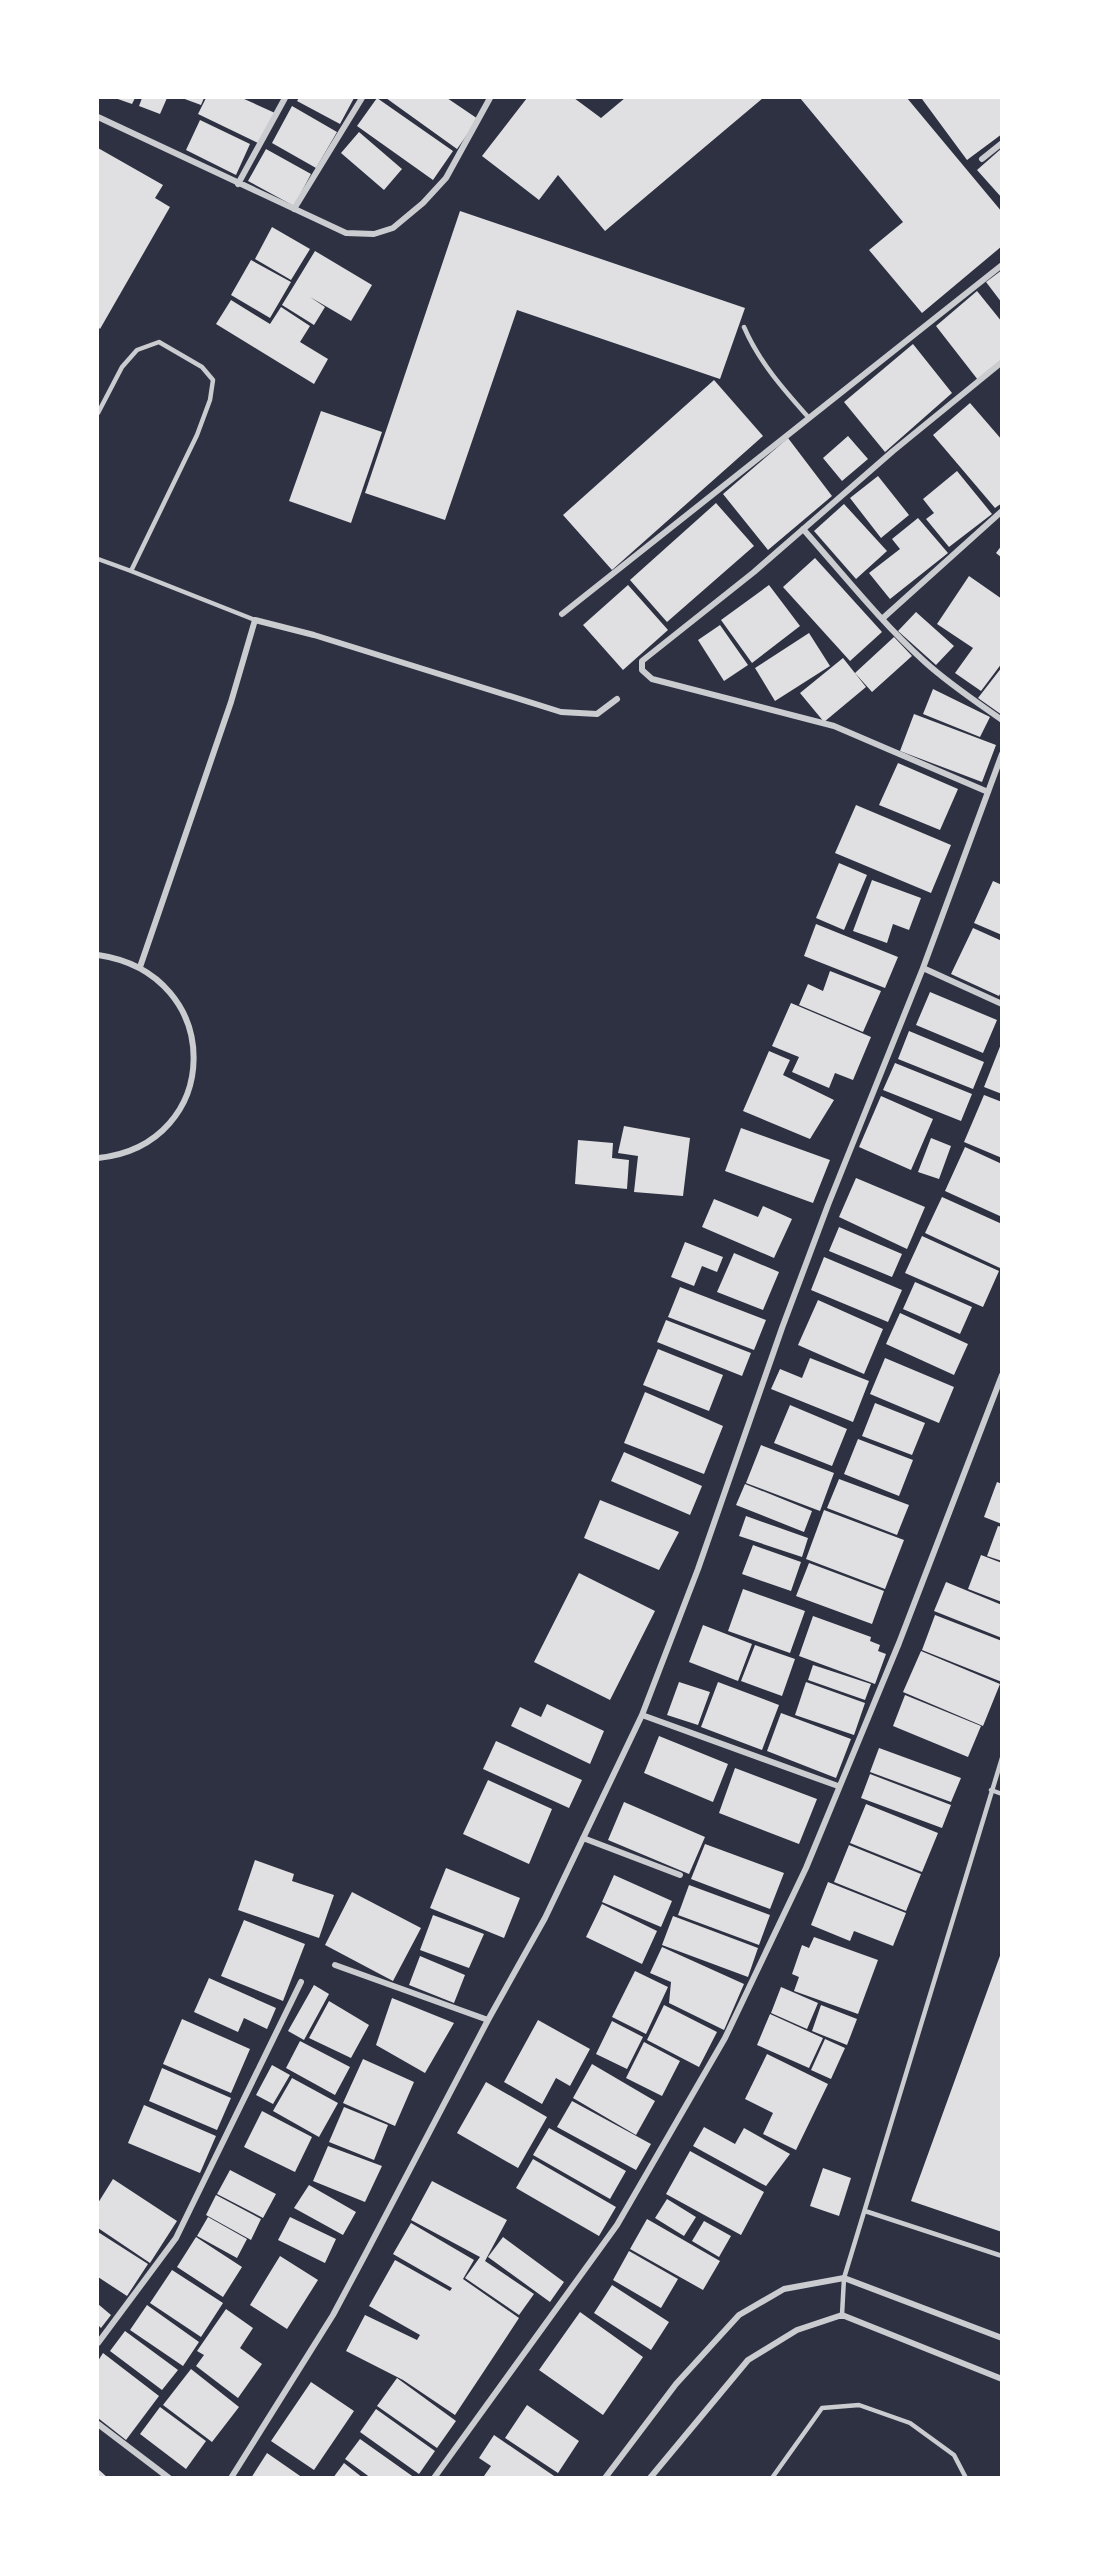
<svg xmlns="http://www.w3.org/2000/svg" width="1099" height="2575" viewBox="0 0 1099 2575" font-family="'Times New Roman',serif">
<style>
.building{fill:#e0e0e3}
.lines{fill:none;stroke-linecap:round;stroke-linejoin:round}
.service{stroke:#caccd0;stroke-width:4.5}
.minor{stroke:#caccd0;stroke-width:6}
</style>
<rect width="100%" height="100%" fill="#2d3142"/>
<path class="building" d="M115 98H135L132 104Z
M142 98H167L160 114 139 106Z
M182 98H204L201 105Z
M206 98H242L275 113 260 144 198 114Z
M299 98H354L340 124 297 101Z
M377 98 453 151 433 180 357 126Z
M386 98H447L478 119 457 149Z
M527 98H574L601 118 625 98H763L605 231 558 175 539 200 482 156Z
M800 98H907L1002 212V246L922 313 869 250 903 222Z
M924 98H1002V134L967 160 922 99Z
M292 106 337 132 316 168 272 143Z
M200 120 250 144 236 175 186 150Z
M359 132 402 169 384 190 341 153Z
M98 148 163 185 155 198 170 207 100 329 98 327Z
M1002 148V198L977 170Z
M266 149 311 174 294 206 248 181Z
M460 211 745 308 720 379 517 310 445 520 365 493Z
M272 227 310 249 291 280 255 259Z
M315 251 372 285 351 321 310 297 325 307 314 325 282 305Z
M251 260 291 282 270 318 231 295Z
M1002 270V303L986 282Z
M977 291 1002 322V360L978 380 936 326Z
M231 300 270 324 281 307 310 326 300 342 328 359 314 384 216 324Z
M913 344 952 393 885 452 844 402Z
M714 380 763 436 612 570 563 515Z
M970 403 1002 440V503L995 508 933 435Z
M321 411 382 432 351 523 289 501Z
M848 436 868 459 842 481 823 458Z
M788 438 832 496 768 550 723 494Z
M957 471 992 514 949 547 926 519 934 513 923 499Z
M878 476 909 515 881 538 850 498Z
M716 503 754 546 667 622 630 580Z
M844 504 887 551 856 579 814 531Z
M918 518 948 553 890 599 869 573 900 549 892 539Z
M1002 545V558L996 553Z
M815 558 882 632 850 661 783 587Z
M969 576 1002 599V663L981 691 955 673 973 648 937 624Z
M628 585 668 630 623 670 583 625Z
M769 585 800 626 752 663 721 620Z
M916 612 954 646 936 665 898 631Z
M720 625 748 665 724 681 698 640Z
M809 633 830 666 775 701 755 668Z
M894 637 912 656 872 692 855 673Z
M843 658 866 687 824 722 800 693Z
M1002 667V715L978 698Z
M933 689 990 717 980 737 923 714Z
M914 714 996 745 982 782 900 751Z
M898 763 958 789 940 830 879 805Z
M856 805 951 845 931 893 835 853Z
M839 863 867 875 844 930 816 918Z
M872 880 921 898 909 930 893 924 887 943 853 931Z
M993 881 1002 885V935L974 923Z
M816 924 898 957 885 988 804 956Z
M973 928 1002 941V990L999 996 951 974Z
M830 971 881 991 863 1032 799 1005 808 984 823 991Z
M930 992 997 1020 983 1053 916 1025Z
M791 1003 871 1037 853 1080 835 1073 829 1088 792 1072 799 1057 772 1046Z
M909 1031 984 1062 973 1089 898 1059Z
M1001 1044H1002V1094L984 1087Z
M769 1051 790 1060 783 1075 834 1100 810 1139 743 1111Z
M895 1063 972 1094 961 1121 883 1090Z
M984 1095 1002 1102V1158L964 1142Z
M881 1096 933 1119 911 1170 859 1147Z
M624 1126 690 1138 683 1196 634 1192 638 1156 618 1153Z
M741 1128 830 1160 813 1203 725 1171Z
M931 1138 951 1146 939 1179 918 1172Z
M578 1140 613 1143 612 1158 629 1160 627 1189 575 1184Z
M965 1147 1002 1164V1217L945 1191Z
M856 1178 925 1207 907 1249 839 1217Z
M942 1197 1002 1224 1000 1268 925 1233Z
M714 1199 758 1217 763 1206 792 1219 774 1258 702 1227Z
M839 1227 902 1254 892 1277 829 1251Z
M922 1236 999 1271 983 1307 905 1273Z
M685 1242 723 1257 717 1272 702 1266 694 1286 671 1277Z
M734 1253 779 1272 763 1310 717 1292Z
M824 1257 902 1290 888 1322 811 1290Z
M915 1282 972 1307 960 1334 903 1309Z
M680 1287 766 1320 754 1350 668 1317Z
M818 1300 883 1329 864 1374 798 1345Z
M900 1313 968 1344 954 1375 886 1344Z
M666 1320 751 1353 742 1376 657 1342Z
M658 1349 723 1375 709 1411 643 1385Z
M810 1358 869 1381 853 1422 771 1389 780 1369 802 1378Z
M885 1358 954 1387 939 1423 870 1394Z
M645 1392 723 1426 704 1474 624 1443Z
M875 1403 925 1423 912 1455 862 1436Z
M790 1405 847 1429 832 1466 774 1443Z
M858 1439 913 1460 899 1496 844 1474Z
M761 1445 834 1473 820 1511 746 1483Z
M624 1452 702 1486 690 1515 611 1481Z
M839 1479 909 1505 897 1535 827 1508Z
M997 1482 1002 1484V1524L984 1517Z
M745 1484 812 1511 804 1532 736 1505Z
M600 1500 679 1532 659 1570 584 1538Z
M824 1510 904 1540 885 1589 806 1559Z
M746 1516 808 1538 802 1557 739 1536Z
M998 1526 1002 1527V1561L987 1556Z
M753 1545 801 1562 791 1591 742 1574Z
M981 1555 1002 1563V1602L968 1589Z
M809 1563 884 1591 872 1624 796 1596Z
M579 1573 655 1611 610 1700 534 1662Z
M946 1582 1002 1605V1638L934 1611Z
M743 1589 805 1611 790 1653 728 1631Z
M935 1615 1002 1641V1682L922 1650Z
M813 1616 871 1637 870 1641 880 1645 878 1651 886 1654 875 1684 799 1656Z
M703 1625 752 1644 738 1681 689 1662Z
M755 1645 795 1659 782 1696 741 1681Z
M921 1651 1000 1684 983 1726 903 1692Z
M813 1665 871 1684 865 1700 808 1680Z
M679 1682 710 1692 698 1725 667 1715Z
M718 1682 779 1705 762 1750 701 1727Z
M806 1682 865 1703 854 1735 795 1715Z
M905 1695 981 1726 968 1757 893 1726Z
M547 1704 604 1731 590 1764 511 1726 520 1707 541 1717Z
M781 1713 851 1739 836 1778 767 1751Z
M659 1736 728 1764 713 1802 644 1773Z
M496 1741 582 1780 569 1808 483 1769Z
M879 1748 961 1778 951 1802 870 1772Z
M735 1768 817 1799 799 1844 719 1813Z
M870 1774 951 1805 942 1828 861 1798Z
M488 1780 552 1809 529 1864 463 1834Z
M624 1802 705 1837 689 1874 608 1840Z
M866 1804 938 1833 922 1872 850 1843Z
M705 1844 784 1873 770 1909 691 1879Z
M849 1845 921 1874 906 1911 834 1882Z
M255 1860 294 1874 292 1881 334 1895 319 1938 238 1910Z
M446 1868 520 1898 504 1938 430 1908Z
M614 1875 672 1901 661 1927 602 1902Z
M828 1882 906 1913 893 1946 854 1931 850 1941 811 1925Z
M689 1885 770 1915 759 1945 678 1915Z
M352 1892 421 1928 393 1981 325 1945Z
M602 1904 657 1931 642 1964 586 1937Z
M433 1915 484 1934 469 1968 420 1950Z
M673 1916 758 1948 748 1977 662 1945Z
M244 1920 305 1944 283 2001 221 1976Z
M814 1937 878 1960 858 2014 794 1991 799 1977 792 1974 802 1945 809 1948Z
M662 1947 744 1984 724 2030 669 2003 671 1982 650 1973Z
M1001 1953H1002V2232L911 2201Z
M420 1956 465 1975 454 2003 409 1985Z
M635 1971 668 1987 646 2034 612 2017Z
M209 1978 276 2008 267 2029 244 2018 238 2032 194 2012Z
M314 1985 329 1994 304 2040 288 2031Z
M781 1987 818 2003 807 2029 771 2013Z
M392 1998 454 2023 425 2073 376 2045Z
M329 2001 369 2025 351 2058 309 2038Z
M664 2005 717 2032 699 2067 647 2040Z
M821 2005 857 2019 847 2045 812 2031Z
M770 2014 823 2038 809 2068 757 2045Z
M182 2019 250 2049 231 2093 163 2064Z
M538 2020 590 2049 570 2086 556 2078 542 2104 504 2082Z
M612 2021 643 2037 627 2069 596 2054Z
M825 2039 845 2048 831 2079 811 2070Z
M300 2041 350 2067 335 2095 286 2068Z
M644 2042 680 2061 662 2096 626 2078Z
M767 2054 828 2084 796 2150 763 2134 773 2113 745 2099Z
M363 2059 414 2082 395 2126 343 2103Z
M592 2064 655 2101 636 2135 573 2098Z
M272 2065 290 2075 273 2104 256 2095Z
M162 2068 231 2098 217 2130 149 2101Z
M292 2078 338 2103 319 2137 273 2111Z
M486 2082 547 2117 518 2168 457 2133Z
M572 2101 651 2144 636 2170 557 2127Z
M144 2105 216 2136 200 2173 128 2143Z
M344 2107 388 2125 374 2160 329 2142Z
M262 2111 312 2137 295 2172 244 2147Z
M704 2127 735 2144 744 2128 790 2154 766 2186 693 2146Z
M549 2128 626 2171 610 2199 533 2155Z
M328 2146 382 2166 365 2202 313 2181Z
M690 2151 764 2192 741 2235 666 2194Z
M533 2159 616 2207 599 2236 516 2188Z
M823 2168 851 2178 839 2216 810 2206Z
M230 2170 276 2194 263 2218 217 2194Z
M113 2179 177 2221 150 2263 98 2228V2203Z
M432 2181 507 2220 485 2261 534 2294 519 2315 465 2278 480 2257 411 2220Z
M309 2185 356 2212 343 2235 294 2208Z
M216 2195 261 2219 251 2240 206 2215Z
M667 2199 696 2217 684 2236 655 2218Z
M208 2217 247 2239 237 2258 197 2236Z
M290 2217 336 2239 325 2263 278 2240Z
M647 2219 720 2261 703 2290 630 2249Z
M704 2221 731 2236 719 2257 692 2241Z
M411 2223 474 2260 463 2279 519 2318 455 2415 403 2380 346 2351 365 2315 417 2340 420 2335 369 2306 395 2260 450 2291 452 2288 393 2254Z
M98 2232 148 2264 127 2296 98 2277Z
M196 2237 242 2267 223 2297 177 2267Z
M503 2237 564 2282 550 2302 488 2257Z
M629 2251 678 2279 661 2308 613 2280Z
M280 2256 318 2280 287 2329 250 2305Z
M172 2270 223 2303 201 2337 150 2303Z
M612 2285 669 2322 651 2350 594 2313Z
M98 2304 111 2315 101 2328 98 2325Z
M147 2305 199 2342 183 2366 130 2330Z
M226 2309 253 2328 240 2348 262 2364 238 2398 196 2366 204 2355 197 2351Z
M580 2312 643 2357 603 2415 539 2370Z
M125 2331 178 2370 162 2390 110 2351Z
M103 2353 159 2396 126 2440 98 2418V2361Z
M191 2369 239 2407 212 2442 163 2405Z
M397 2378 456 2421 437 2448 377 2406Z
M311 2382 354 2411 314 2470 271 2441Z
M527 2405 579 2441 558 2473 505 2438Z
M160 2407 206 2441 186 2469 140 2434Z
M376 2409 435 2451 419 2474 360 2432Z
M494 2435 557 2478H487L484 2476 491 2466 479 2458Z
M360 2439 415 2478H371L345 2459Z
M267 2453 303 2478H251Z
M344 2463 363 2478H333Z
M98 2469 108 2478H98Z"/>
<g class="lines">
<path class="service" d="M744 327C759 362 784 390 809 418
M98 413 122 367 137 350 159 342 202 367 213 380 210 400 197 435 131 571 255 620
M98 559 131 571
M991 1790 1002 1794
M865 2211 1002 2256
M842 2315 844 2278 1002 1758
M772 2478 822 2408 859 2405 910 2423 954 2455 966 2478"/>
<path class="minor" d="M98 117 346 233 374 234 393 228 423 203 446 178 490 98
M982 159 1002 143
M238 184 285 98
M294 209 362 98
M803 529C843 574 880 621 925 662 948 683 975 701 1002 720
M562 614 1002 265
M882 619 1002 511
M988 792 834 726 652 679 642 670V661L754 572 893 451 1002 362
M98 955C227 974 224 1145 98 1158
M140 967 231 702 255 620 314 635 561 712 597 714 617 699
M923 968 1002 1004
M642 1715 838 1786
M583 1838 680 1875
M335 1965 488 2020
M98 2343 176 2238 301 1982
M98 2424 169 2478
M231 2478 333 2315 365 2255 488 2020 545 1918 642 1715 698 1569 782 1328 828 1205 923 968 1002 754
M434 2478 617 2225 725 2038 806 1868 899 1643 1002 1375
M605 2478 676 2384 739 2315 784 2289 844 2278 1002 2338
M650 2478 748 2360 797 2330 842 2315 1002 2379"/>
</g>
<rect width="1099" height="2575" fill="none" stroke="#ffffff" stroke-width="198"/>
</svg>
